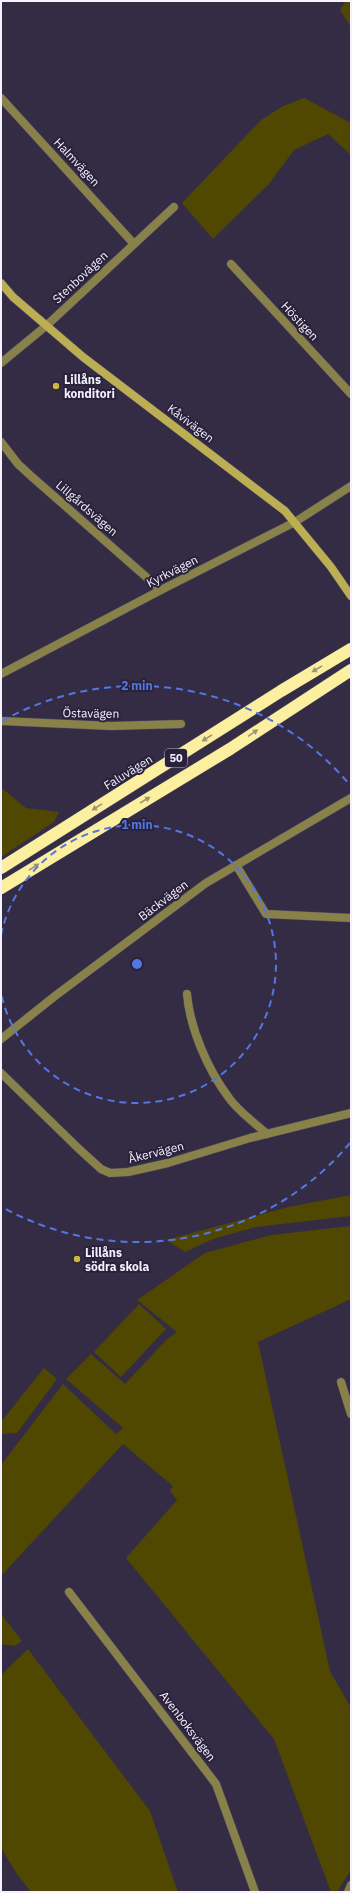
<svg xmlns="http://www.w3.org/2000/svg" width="352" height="1893" viewBox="0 0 352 1893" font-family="'IBM Plex Sans',sans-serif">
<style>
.green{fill:#504700}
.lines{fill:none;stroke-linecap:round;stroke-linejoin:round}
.street-casing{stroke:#4f485f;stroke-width:9}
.secondary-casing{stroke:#4f485f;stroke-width:9}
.highway-casing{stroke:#4f485f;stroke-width:13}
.street{stroke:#89814a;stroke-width:8}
.secondary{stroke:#bcae52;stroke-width:8}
.highway{stroke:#fcf0a0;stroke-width:12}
.oneway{fill:#9e9372}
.ring{fill:none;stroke:#5377e2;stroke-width:2;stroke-dasharray:7 5}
.poi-dot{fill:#ccb939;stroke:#2a223a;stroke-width:1.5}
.labels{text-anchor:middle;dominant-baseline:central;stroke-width:4;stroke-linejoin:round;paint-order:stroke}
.shield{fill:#2a223a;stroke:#b8b3c4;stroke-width:1}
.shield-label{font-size:11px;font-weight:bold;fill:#f5f1ff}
.street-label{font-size:12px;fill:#f5f1ff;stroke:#2a223a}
.poi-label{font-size:12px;font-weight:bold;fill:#f5f1ff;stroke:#2a223a;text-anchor:start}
.centre{fill:#5377e2;stroke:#2a223a;stroke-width:2}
.ring-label{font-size:12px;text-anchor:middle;font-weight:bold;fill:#5377e2;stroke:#2a223a;stroke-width:4;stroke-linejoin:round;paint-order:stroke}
</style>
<rect width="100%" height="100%" fill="#342c45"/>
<path class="green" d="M346 1H351V27L340 10Z
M304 98 351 123V155L328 134 294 150 269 184 213 239 182 203 261 120 283 106Z
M1 789H3L26 808 59 812 54 822 1 857Z
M351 1195V1216L256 1227 213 1239 185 1252 166 1240 288 1207Z
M351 1226V1299L258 1342 330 1671 351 1708V1870L337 1892H331L274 1739 126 1558 177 1500 170 1491 173 1486 123 1444 1 1576V1465L63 1384 116 1434 123 1428 66 1379 91 1354 125 1384 167 1339 177 1332 137 1300 205 1253 271 1235Z
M139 1304 166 1329 121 1377 94 1352Z
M44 1368 57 1379 17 1433 1 1434V1422Z
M1 1614 22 1641 15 1646 1 1644Z
M28 1649 150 1811 178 1892H31L15 1871 1 1848V1675Z"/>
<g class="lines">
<g class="street-casing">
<path id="street" d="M1 98 134 244
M231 264 351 394
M1 363 46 326 174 207
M1 442 18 464 31 476 161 590
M1 674 161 590 295 522 351 486
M1 721 111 726 181 724
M236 865 266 914 351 918
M187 994C190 1029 208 1070 229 1098 239 1112 255 1123 267 1134
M1 1039 55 996 206 883 351 798
M1 1073 78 1148 101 1169 110 1173 128 1172 168 1163 250 1138 351 1113
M341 1382 351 1414
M69 1592 216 1784 255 1892
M348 1892 351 1885"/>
</g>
<g class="secondary-casing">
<path id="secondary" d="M1 283 13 297 83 357 285 511 331 567 351 596"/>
</g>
<g class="highway-casing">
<path id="highway" d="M1 868 281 691 351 649
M1 888 230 749 351 670"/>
</g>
<use href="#street" class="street"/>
<use href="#secondary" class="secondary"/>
<use href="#highway" class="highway"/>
</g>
<defs><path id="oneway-solid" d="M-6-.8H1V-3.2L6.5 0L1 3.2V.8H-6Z"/></defs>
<g class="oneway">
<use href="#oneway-solid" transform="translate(317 669) rotate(149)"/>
<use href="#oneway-solid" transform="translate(253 733) rotate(-34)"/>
<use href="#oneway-solid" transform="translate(207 738) rotate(148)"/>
<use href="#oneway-solid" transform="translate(145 800) rotate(-31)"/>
<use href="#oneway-solid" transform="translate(97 807) rotate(148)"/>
<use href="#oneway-solid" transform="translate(34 867) rotate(-32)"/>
</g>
<g class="ring">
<path d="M1 935A139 139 0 1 1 1 993"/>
<path d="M350 1143A278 278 0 0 1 2 1207M2 721A278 278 0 0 1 350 785"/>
</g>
<g class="poi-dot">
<circle cx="56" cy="386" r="4"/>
<circle cx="77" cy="1259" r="4"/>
</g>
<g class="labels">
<rect class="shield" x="165" y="749" width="22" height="18" rx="3"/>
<g class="shield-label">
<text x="176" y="758">50</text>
</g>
<g class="street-label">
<text transform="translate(77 162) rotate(47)">Halmvägen</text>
<text transform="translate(80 277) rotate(-43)">Stenbovägen</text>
<text transform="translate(300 321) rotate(47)">Höstigen</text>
<text transform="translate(191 423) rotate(37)">Kåvivägen</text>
<text transform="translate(87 508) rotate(41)">Lillgårdsvägen</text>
<text transform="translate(172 571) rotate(-27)">Kyrkvägen</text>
<text transform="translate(91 713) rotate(1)">Östavägen</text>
<text transform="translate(128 772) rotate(-32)">Faluvägen</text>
<text transform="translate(163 900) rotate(-37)">Bäckvägen</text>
<text transform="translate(156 1152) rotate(-14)">Åkervägen</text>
<text transform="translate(188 1726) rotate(53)">Avenboksvägen</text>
</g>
<g class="poi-label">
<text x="64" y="379">Lillåns<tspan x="64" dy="14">konditori</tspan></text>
<text x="85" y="1252">Lillåns<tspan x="85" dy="14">södra skola</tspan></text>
</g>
</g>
<circle cx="137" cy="964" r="6" class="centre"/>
<g class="ring-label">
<text x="137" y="690">2 min</text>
<text x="137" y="829">1 min</text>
</g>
<rect width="352" height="1893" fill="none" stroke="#f5f1ff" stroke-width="4"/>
</svg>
